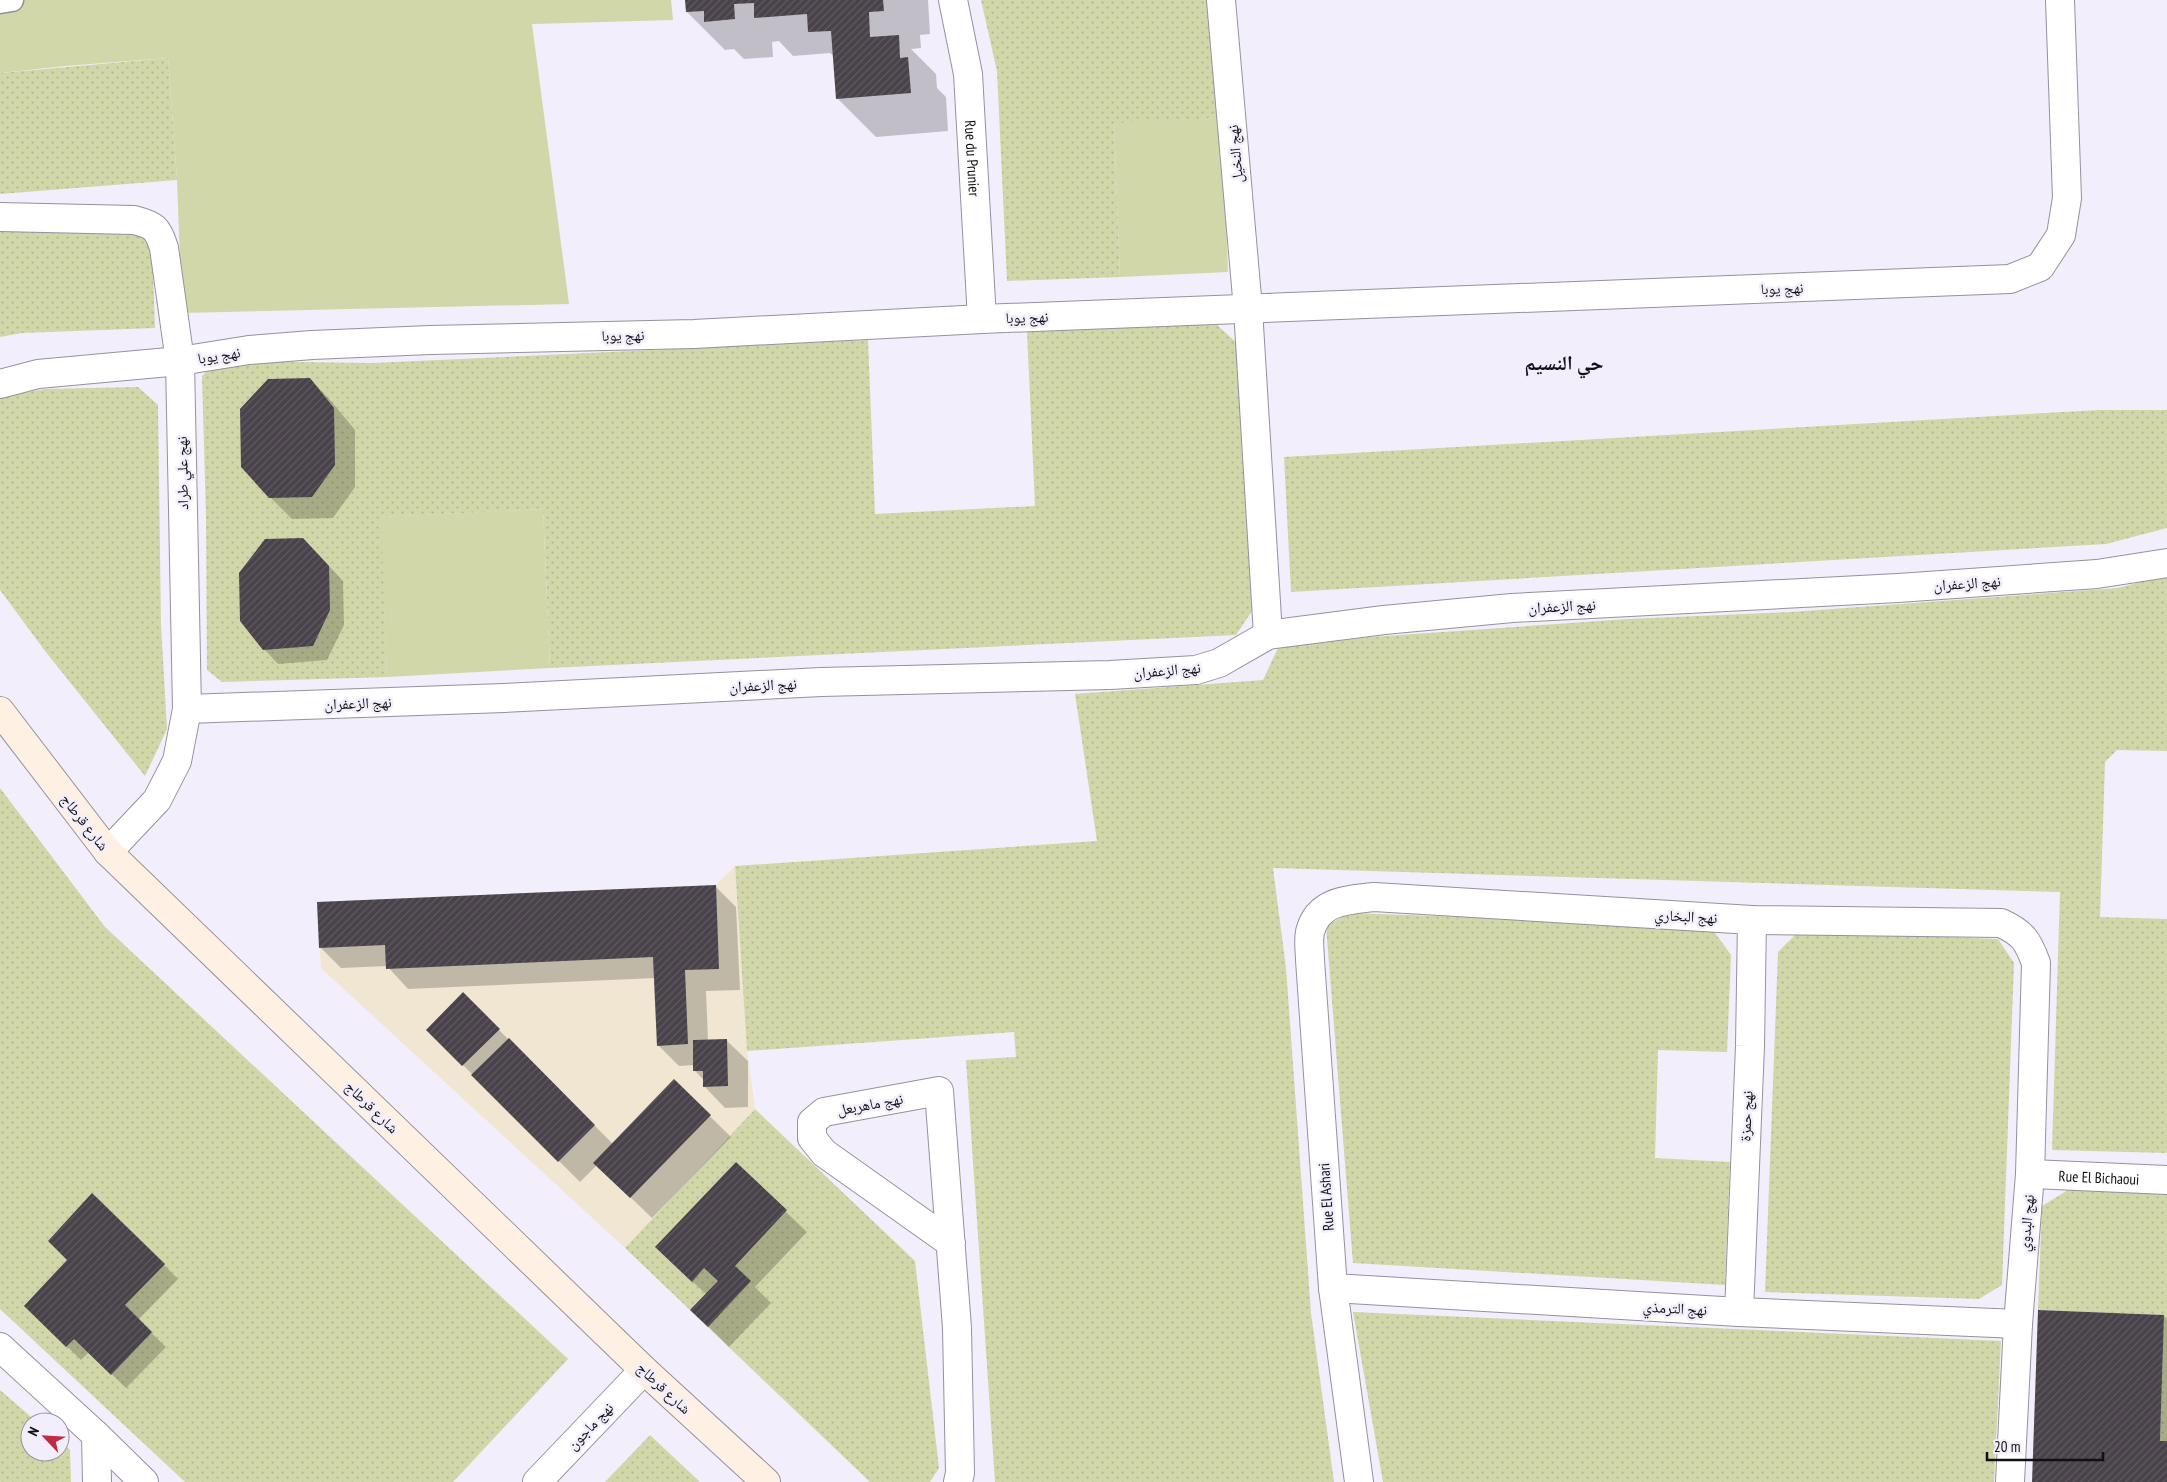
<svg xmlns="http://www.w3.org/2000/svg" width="2167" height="1482" viewBox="0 0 2167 1482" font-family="'PT Sans Narrow','Noto Naskh Arabic',sans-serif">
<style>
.education{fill:#f0e6d1}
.grass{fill:#d1d7a8}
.garden{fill:url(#garden-dots)}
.shadow{fill:#0003}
.building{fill:url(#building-hatch)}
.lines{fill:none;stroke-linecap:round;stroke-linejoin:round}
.lane-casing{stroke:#95919d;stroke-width:25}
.street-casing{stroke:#95919d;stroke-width:30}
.secondary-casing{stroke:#95919d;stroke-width:30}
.lane{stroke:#fff;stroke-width:22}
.street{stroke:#fff;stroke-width:28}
.secondary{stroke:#fef0e2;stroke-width:28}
.labels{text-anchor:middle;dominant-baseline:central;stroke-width:5;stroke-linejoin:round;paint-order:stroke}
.street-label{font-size:15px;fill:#111014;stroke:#f2eefb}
.district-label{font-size:20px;font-weight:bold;fill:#111014;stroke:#f2eefb}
</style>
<defs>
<pattern id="garden-dots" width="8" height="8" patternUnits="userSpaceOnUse" patternTransform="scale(1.25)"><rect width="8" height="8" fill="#d1d7a8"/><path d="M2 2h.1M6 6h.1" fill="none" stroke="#b2b890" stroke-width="1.8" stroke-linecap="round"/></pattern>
<pattern id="building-hatch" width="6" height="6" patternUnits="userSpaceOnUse" patternTransform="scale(1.25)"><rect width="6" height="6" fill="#49424a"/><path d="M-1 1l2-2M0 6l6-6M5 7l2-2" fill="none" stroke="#5f5960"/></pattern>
</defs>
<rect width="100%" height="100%" fill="#f2eefb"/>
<path class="education" d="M735 866 747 1051 755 1109 625 1248 321 968 317 902 716 885Z"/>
<path class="grass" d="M0 0H671L673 20 532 24 569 304 182 313 177 180 168 58 65 66 0 73Z
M1222 118 1228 272 1120 277 1114 122Z
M543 509 550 668 387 677 380 517Z"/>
<path class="garden" d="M981 0H1213L1222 118 1114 123 1120 277 1007 281 997 71Z
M168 58 177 180 0 194V73Z
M151 219 155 328 22 333 0 337V227Z
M1214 322 1241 347 1252 611 1236 635 550 668 543 509 381 517 387 677 222 682 207 670 206 516 202 376 217 361 373 363 868 340 875 514 1035 506 1027 332Z
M138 387 158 405 161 625 167 729 145 776 45 651 0 590V397L45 389Z
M2099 410H2167V528L2106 544 1291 592 1284 457Z
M2167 575V751L2117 750 2105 762 2100 917 2167 919V1153L2052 1150 2060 892 1273 868 1286 968 1311 1313 1334 1482H995L966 1060 1016 1057 1014 1032 747 1051 735 866 1097 841 1075 694 1263 680 1278 648 1371 637 1628 619 1791 612 2118 588Z
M0 788 105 927 568 1359 453 1482H185L0 1309Z
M1350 913 1710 926 1731 955 1727 1052 1658 1050 1655 1158 1730 1162 1725 1285 1353 1263 1326 926Z
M1799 931 1998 939 2014 963 2002 1285 1979 1299 1765 1292 1778 952Z
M755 1109 915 1261 939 1468 930 1482H870L625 1248Z
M2068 1190 2167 1193V1441H2160L2164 1315 2038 1310 2042 1206Z
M1353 1312 2001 1341 1994 1482H1383Z
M0 1390 37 1422H30V1452H60V1441L70 1450 71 1482H0Z
M650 1435 700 1482H605Z"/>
<path class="shadow" d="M686 0H928L930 34 920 35 921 48 911 49 936 74 937 88 946 97 948 131 876 137 838 99 835 57 830 53 793 56 779 41 772 42 773 57 744 59 734 49 725 50 687 12Z
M310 379 331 401 355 430V487L333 518 292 519 270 497Z
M317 553 343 581 344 625 327 660 278 664 264 649Z
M715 886 736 907 740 990 706 991 708 1041 726 1040 748 1061V1107L725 1108 704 1086V1080L695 1071V1065L679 1066 658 1045 655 978 408 989 387 966 341 968 320 947Z
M463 994 613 1144 674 1081 731 1137 652 1218 597 1165 580 1182 428 1030Z
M736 1164 807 1232 755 1287 771 1303 729 1347 692 1310 707 1295 678 1268Z
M164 1265 178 1279 138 1320 166 1347 126 1388 89 1352 81 1360 26 1306Z
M2164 1316 2167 1319V1482H2033Z"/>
<path class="building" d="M685 0H883L884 11 869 12 870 37 899 35 900 58 908 57 911 93 836 99 831 31 808 32 807 14 754 18V3L734 4 735 19 704 22V11L686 12Z
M310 378 334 408 335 465 312 497 269 498 241 467 240 409 268 379Z
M303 538 329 566 330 610 313 646 263 650 240 621 239 573 265 539Z
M716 885 719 969 685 970 688 1044 657 1046 653 957 386 969 385 945 319 948 317 902Z
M463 992 500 1029 462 1066 426 1030Z
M509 1038 595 1125 558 1162 471 1075Z
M727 1039 728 1086 703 1087V1071H693V1040Z
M674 1079 711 1115 630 1198 593 1163Z
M736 1162 787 1210 735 1266 751 1281 708 1327 690 1310 718 1281 704 1268 692 1282 655 1247Z
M92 1193 165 1264 125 1305 152 1332 111 1375 74 1339 66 1347 24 1306 67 1260 48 1241Z
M2038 1310 2164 1315 2160 1441H2167V1482H2032Z"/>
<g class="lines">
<g class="lane-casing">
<path id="lane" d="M0 2 12 0"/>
</g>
<g class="street-casing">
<g id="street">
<path id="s1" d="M953 0 968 74 982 319"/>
<path d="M1221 0 1248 309 1268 635"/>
<path d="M0 217 134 220C154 225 158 228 164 248L180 361 187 709 177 761 157 800 108 852"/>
<path d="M0 384 38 374 180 361 249 350 312 345 430 340 694 334 982 319 2010 279 2040 267 2061 235 2067 198 2060 0"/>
<path d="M187 709 504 698 821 682 1110 675 1196 670 1219 663 1268 635 1384 620 1512 608 1898 588 2097 574 2167 563"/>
<path id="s2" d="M2030 1174 2167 1180"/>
<path d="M951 1243 824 1153 812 1138V1122L824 1112 939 1091 957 1328 960 1473 958 1482"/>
<path d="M1333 1288 1739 1312 2018 1324"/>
<path d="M1739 1312 1750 1046 1752 920"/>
<path d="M0 1347 96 1435 144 1482"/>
<path d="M96 1435 97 1482"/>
<path d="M537 1482 644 1370"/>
<path d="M1359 1482 1333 1288 1310 960C1310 952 1308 941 1310 932 1318 900 1348 900 1374 897L1752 920 2001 923C2023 933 2028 941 2036 963L2030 1174 2018 1324 2010 1482"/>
</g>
</g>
<g class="secondary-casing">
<path id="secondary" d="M0 711 108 852 644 1370 766 1482"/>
</g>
<use href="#lane" class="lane"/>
<use href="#street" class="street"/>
<use href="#secondary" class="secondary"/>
</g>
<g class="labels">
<g class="street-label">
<text transform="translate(1235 154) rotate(-95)">نهج النخيل</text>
<text stroke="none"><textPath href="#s1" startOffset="160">Rue du Prunier</textPath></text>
<text transform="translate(1782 288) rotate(-2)">نهج يوبا</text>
<text transform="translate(1027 317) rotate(-2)">نهج يوبا</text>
<text transform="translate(623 335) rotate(-1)">نهج يوبا</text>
<text transform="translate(219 355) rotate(-9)">نهج يوبا</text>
<text transform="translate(182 473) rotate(-91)">نهج علي طراد</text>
<text transform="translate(1967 583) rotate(-4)">نهج الزعفران</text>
<text transform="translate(1562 606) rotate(-3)">نهج الزعفران</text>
<text transform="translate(1167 670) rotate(-5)">نهج الزعفران</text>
<text transform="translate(763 685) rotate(-3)">نهج الزعفران</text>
<text transform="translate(358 703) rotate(-2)">نهج الزعفران</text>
<text transform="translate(85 822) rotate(52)">شارع قرطاج</text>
<text transform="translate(1686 916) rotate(3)">نهج البخاري</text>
<text transform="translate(870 1104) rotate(-10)">نهج ماهربعل</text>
<text transform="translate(372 1107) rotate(44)">شارع قرطاج</text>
<text transform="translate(1746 1116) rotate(-87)">نهج حمزة</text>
<text stroke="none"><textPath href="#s2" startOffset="69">Rue El Bichaoui</textPath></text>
<text transform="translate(1326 1197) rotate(-94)">Rue El Ashari</text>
<text transform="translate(2026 1223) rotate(-85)">نهج البدوي</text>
<text transform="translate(1675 1308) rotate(3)">نهج الترمذي</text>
<text transform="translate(664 1388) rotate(43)">شارع قرطاج</text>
<text transform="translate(590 1426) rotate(-46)">نهج ماجون</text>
</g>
<g class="district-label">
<text x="1564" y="363">حي النسيم</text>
</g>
</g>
<g transform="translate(45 1437) rotate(295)"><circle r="24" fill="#f2eefb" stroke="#98959f"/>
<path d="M0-4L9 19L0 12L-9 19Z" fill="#be2d44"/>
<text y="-8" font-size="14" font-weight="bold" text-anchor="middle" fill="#111014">N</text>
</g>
<path d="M1987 1452v8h116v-8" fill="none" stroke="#111014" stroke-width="2.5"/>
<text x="1994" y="1452" font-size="15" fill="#111014" stroke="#f2eefb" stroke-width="4" paint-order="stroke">20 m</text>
</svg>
